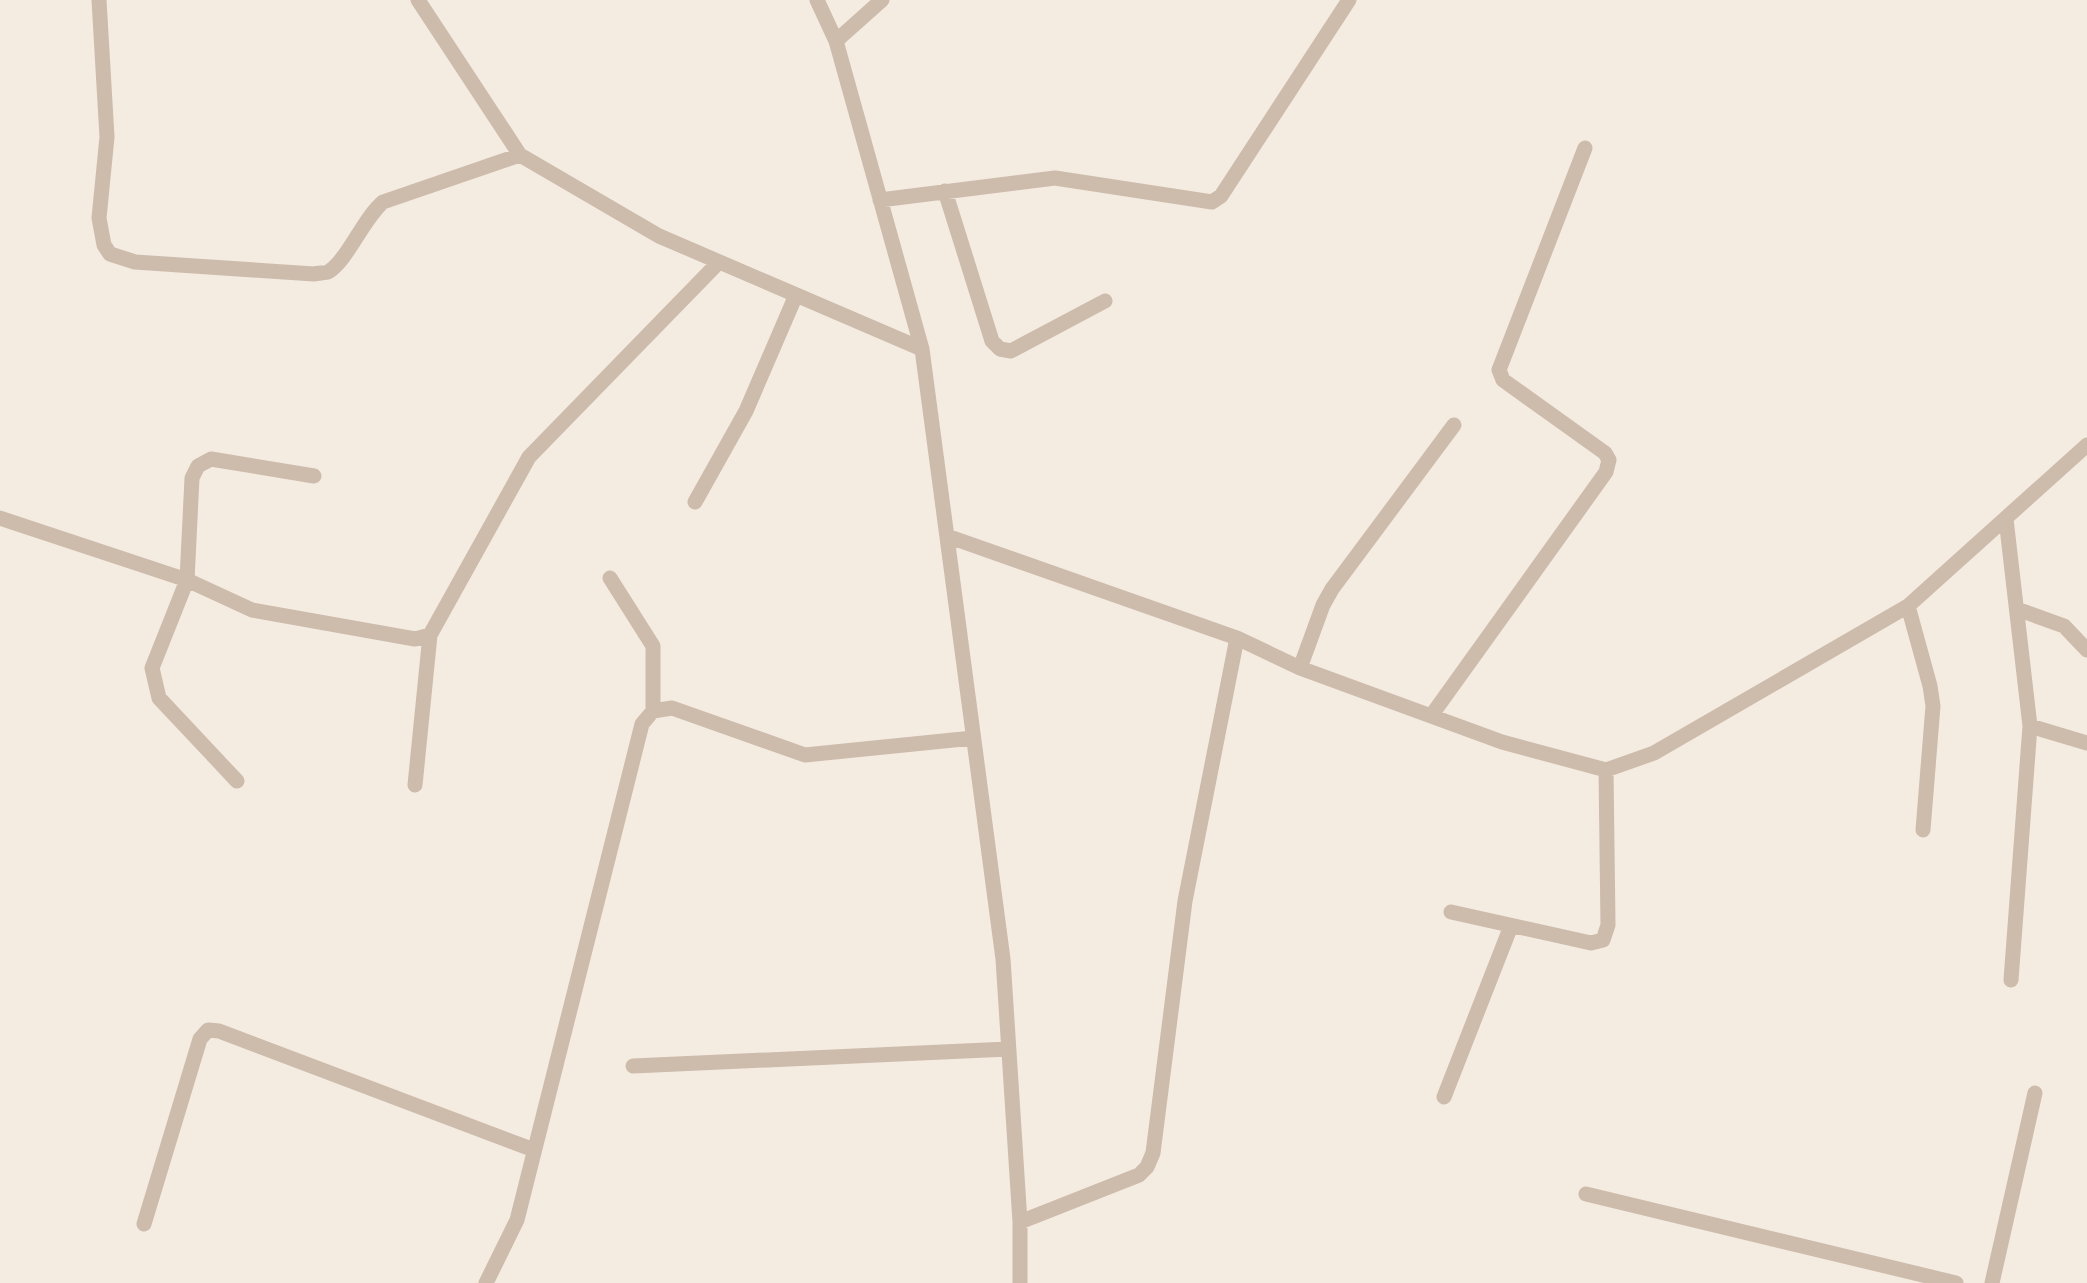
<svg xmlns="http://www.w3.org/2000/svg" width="2087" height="1283" viewBox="0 0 2087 1283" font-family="'Sofia Sans Condensed',sans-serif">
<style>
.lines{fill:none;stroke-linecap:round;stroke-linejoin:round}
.lane{stroke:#cdbbac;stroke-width:15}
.street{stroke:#cdbbac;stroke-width:15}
</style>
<rect width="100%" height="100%" fill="#f4ebe1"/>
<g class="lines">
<path class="lane" d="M187 580 192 478 198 466 211 459 314 476
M1992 1283 2035 1093"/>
<path class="street" d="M99 0 107 137 99 218 104 245 110 254 135 262 314 274C318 273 325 273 328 272 347 261 363 219 383 202L520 155
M418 0 520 155 659 236 922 349
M817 0 836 41 922 349 1003 959 1020 1222V1283
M836 41 882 0
M945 191 992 341 1000 349 1011 351 1105 301
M880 200 1055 178 1212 202 1221 196 1349 0
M695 502 746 411 796 295
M0 518 187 580 252 610 415 639 430 635 529 457 719 262
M2006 519 2030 726 2011 980
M947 536 1237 638 1300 668 1502 742 1606 770 1654 753 1908 606 2087 445
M610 578 653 646V711
M187 580 152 668 159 698 237 781
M1908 606 1930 686 1933 706 1923 830
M2017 609 2064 626 2087 650
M1300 668 1323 605 1332 589 1454 425
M1431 716 1606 472 1609 460 1605 453 1503 380 1499 370 1585 148
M2030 726 2087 743
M415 785 430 635
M1451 912 1591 943 1603 940 1608 925 1606 770
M633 1066 1008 1049
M1444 1097 1511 926
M1586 1194 1956 1283
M1020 1222 1139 1175 1147 1167 1153 1153 1185 901 1237 638
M144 1224 200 1039 208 1030 219 1031 534 1150
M486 1283 517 1220 642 724 653 711 672 708 805 755 973 738"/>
</g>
</svg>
